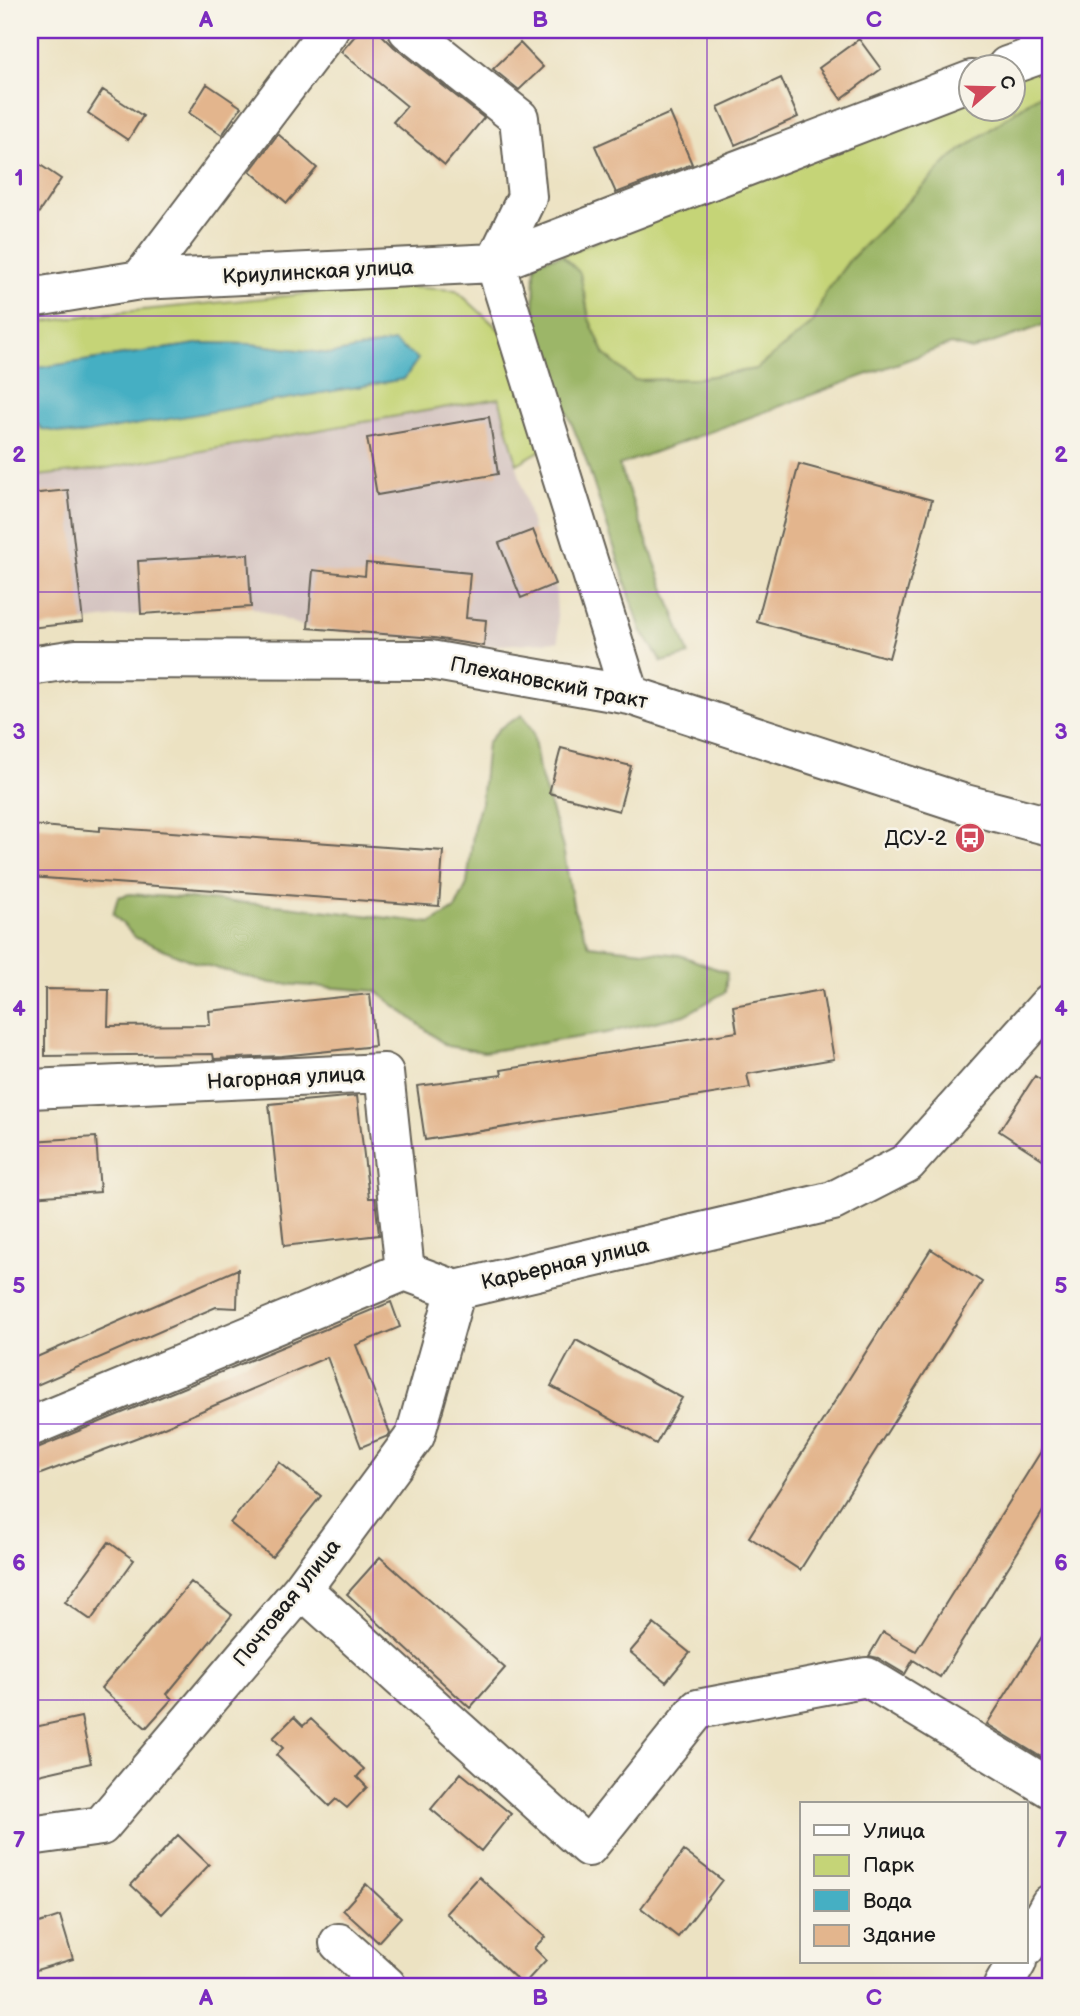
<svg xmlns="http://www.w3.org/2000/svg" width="1080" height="2016" viewBox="0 0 1080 2016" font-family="'Balsamiq Sans',sans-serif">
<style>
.industrial{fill:#d1c0bd}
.green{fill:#c5d477;stroke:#70784a;stroke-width:2}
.forest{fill:#9cb668;stroke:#5c6942;stroke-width:2}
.water{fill:#45afc3;stroke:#306670;stroke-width:2}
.building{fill:#e3b58d}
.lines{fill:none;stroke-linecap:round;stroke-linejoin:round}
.minor-casing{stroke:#656156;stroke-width:42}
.minor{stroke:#fff;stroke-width:38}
.grid{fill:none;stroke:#7b2cbf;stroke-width:2;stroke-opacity:0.55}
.labels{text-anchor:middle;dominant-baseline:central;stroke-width:5;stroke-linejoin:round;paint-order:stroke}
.street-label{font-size:21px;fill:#1c1c1c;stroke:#f7f3e8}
.poi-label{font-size:21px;fill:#1c1c1c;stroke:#f7f3e8;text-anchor:end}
.neatline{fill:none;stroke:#7b2cbf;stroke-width:2.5}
.grid-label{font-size:23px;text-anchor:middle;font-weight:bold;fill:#7b2cbf}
</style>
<rect width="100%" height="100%" fill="#f7f3e8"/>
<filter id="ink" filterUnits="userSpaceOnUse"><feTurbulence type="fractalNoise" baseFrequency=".0143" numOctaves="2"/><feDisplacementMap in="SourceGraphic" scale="14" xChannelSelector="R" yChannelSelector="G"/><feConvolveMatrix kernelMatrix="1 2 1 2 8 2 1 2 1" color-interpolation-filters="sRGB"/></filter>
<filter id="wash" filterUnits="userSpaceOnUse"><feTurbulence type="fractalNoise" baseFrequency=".00686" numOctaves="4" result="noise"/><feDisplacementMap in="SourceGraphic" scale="28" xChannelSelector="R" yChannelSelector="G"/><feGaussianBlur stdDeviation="1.57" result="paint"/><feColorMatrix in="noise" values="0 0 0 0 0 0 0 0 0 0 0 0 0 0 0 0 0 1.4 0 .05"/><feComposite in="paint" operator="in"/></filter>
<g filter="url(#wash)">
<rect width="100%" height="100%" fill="#ece2c2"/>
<path class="industrial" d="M500 398 533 530 555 584 559 641 484 646 308 628 251 607 141 614 30 628V477L101 469Z"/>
<path class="green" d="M1050 64V92L1037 96 952 157 849 261 825 294 813 323 756 369 693 379 634 380 605 355 589 319 585 294 562 255 971 92 972 108H1014V76Z
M388 286 456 290 503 333 543 449 517 464 499 398 101 469 30 477V417L42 429 253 404 404 379 394 342 331 354 251 344 203 343 30 369V324L92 315Z"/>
<path class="forest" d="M1050 92V254L1044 264 1050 279V323L972 350 951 344 619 465 689 655 662 662 641 630 585 457 534 329 535 261 562 255 580 273 589 319 605 355 634 380 693 379 756 369 813 323 825 294 849 261 952 157 1037 96Z
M522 715 533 732 539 770 563 848 574 910 589 945 680 955 727 973 725 992 685 1015 606 1033 484 1052 447 1046 376 991 271 983 194 962 136 938 113 914 118 897 130 894 286 906 431 923 455 909 467 884 474 826 481 803 487 743 500 728Z"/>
<path class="water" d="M394 342 418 359 404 379 76 435 42 429 30 417V369L203 343 251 344 331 354Z"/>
<g id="blocks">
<path class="building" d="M360 30H377L394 47 484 118 445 165 393 122 407 106 341 52Z
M859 39 881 69 841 99 819 68Z
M520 43 543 67 519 90 493 69Z
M781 78 798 117 735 145 718 107Z
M207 84 241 107 222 135 189 113Z
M103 90 143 116 128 140 88 113Z
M670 113 692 164 616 193 595 146Z
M278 134 317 168 287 203 250 171Z
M30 158 61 179 30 226Z
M489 417 498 474 377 495 367 438Z
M799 464 932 500 889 658 757 622Z
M68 490 83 622 30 628V494Z
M533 530 555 584 521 598 499 543Z
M248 554 251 607 141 614 138 561Z
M366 563 470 573 466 618 486 620 484 646 434 638 308 628 313 570 365 576Z
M561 748 631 766 619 811 549 793Z
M30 825 100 831V827L443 851 439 906 30 877Z
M45 989 109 990 108 1026 210 1025 209 1011 370 994 375 1046 282 1056 214 1059 213 1054 45 1056Z
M822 990 834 1059 747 1074 750 1088 425 1140 417 1086 502 1075 501 1070 737 1032 733 1006Z
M1035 1076 1050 1086V1164L999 1131Z
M357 1096 369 1198H375L379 1235 284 1246 269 1104Z
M96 1137 100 1192 30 1197V1141Z
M931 1249 982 1282 800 1570 749 1537Z
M238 1269 237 1308 216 1307 30 1388V1360Z
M391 1302 400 1327 356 1345 390 1433 388 1436 361 1447 327 1357 157 1430 30 1478V1451Z
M576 1340 682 1398 656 1444 551 1386Z
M1050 1437V1500L940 1677 913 1660 905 1674 878 1658 869 1656 883 1632 916 1651Z
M279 1462 321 1496 272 1557 230 1523Z
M109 1542 134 1560 91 1620 65 1602Z
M380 1557 505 1668 470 1708 347 1594Z
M191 1582 232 1615 167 1694 172 1699 146 1728 101 1688Z
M654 1624 690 1653 666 1682 630 1652Z
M1050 1624V1742L1041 1757 987 1724Z
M81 1717 91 1763 30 1777V1728Z
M294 1717 303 1726 311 1719 364 1769 357 1777 367 1787 347 1808 336 1799 329 1806 276 1755 283 1748 273 1738Z
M461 1773 511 1814 481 1851 431 1809Z
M178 1835 209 1865 162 1914 131 1885Z
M684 1851 722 1880 678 1937 641 1908Z
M479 1877 545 1937 534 1948 546 1960 523 1985 446 1913Z
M366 1884 401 1917 378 1942 343 1910Z
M60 1916 73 1959 30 1972V1926Z"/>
</g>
</g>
<g filter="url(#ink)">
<use href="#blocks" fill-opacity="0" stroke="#656156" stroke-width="2"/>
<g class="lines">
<g class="minor-casing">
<path id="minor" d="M408 30 519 118 527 197 495 263 630 695
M1007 66 1041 54 1050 53
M140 280 329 30
M30 298 140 280 495 263 972 80
M30 666 76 659 430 660 630 695 965 804 1050 826
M30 1089 384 1073 405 1271
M30 1427 405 1271 456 1290 833 1201 907 1163 1050 1003
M302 1589 588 1847 698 1709 867 1677 1050 1788
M30 1836 101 1826 302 1589 415 1436 456 1290
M339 1943 387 1986
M1026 1947 1050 1904
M1003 1986 1017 1962"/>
</g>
<use href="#minor" class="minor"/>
</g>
</g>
<path class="grid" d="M373 30V1986M707 30V1986M30 316H1050M30 592H1050M30 870H1050M30 1146H1050M30 1424H1050M30 1700H1050"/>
<defs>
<g id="bus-disc" transform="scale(1.575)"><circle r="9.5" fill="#d1495b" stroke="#f7f3e8"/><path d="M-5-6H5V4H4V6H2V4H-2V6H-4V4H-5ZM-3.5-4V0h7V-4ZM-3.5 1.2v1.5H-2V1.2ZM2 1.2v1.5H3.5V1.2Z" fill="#fff"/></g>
</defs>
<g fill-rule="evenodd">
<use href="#bus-disc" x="970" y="838"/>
</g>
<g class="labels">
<g class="street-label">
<text transform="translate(318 272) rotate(-3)">Криулинская улица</text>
<text transform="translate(549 683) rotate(11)">Плехановский тракт</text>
<text transform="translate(286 1078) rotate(-3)">Нагорная улица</text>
<text transform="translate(565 1264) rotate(-13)">Карьерная улица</text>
<text transform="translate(287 1603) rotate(-51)">Почтовая улица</text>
</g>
<g class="poi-label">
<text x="947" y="838">ДСУ-2</text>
</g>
</g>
<rect width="1080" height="2016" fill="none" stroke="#f7f3e8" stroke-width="77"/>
<rect x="800" y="1802" width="228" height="161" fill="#f7f3e8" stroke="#9f9d96" stroke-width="2"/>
<rect x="814" y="1825" width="35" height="10" fill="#ffffff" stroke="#9f9d96" stroke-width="2"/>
<text x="863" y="1838" font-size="21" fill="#1c1c1c">Улица</text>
<rect x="814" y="1855" width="35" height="21" fill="#c5d477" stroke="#9f9d96" stroke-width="2"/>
<text x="863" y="1872" font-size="21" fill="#1c1c1c">Парк</text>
<rect x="814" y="1890" width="35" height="21" fill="#45afc3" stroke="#9f9d96" stroke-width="2"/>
<text x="863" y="1908" font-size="21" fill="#1c1c1c">Вода</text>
<rect x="814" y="1925" width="35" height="21" fill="#e3b58d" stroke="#9f9d96" stroke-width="2"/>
<text x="863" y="1942" font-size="21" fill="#1c1c1c">Здание</text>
<g transform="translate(992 88) rotate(70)"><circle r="33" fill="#f7f3e8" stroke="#9f9d96" stroke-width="2"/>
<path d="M0-5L12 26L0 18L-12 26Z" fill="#d1495b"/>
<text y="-10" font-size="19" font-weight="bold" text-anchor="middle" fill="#1c1c1c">С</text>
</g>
<rect x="38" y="38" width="1004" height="1940" class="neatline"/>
<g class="grid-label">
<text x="206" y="27">A</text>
<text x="540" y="27">B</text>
<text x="874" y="27">C</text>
<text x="19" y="185">1</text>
<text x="1061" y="185">1</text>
<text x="19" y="462">2</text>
<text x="1061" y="462">2</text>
<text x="19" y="739">3</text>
<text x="1061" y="739">3</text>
<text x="19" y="1016">4</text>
<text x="1061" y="1016">4</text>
<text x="19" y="1293">5</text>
<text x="1061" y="1293">5</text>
<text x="19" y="1570">6</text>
<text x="1061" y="1570">6</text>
<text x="19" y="1847">7</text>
<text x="1061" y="1847">7</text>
<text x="206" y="2005">A</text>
<text x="540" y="2005">B</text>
<text x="874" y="2005">C</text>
</g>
</svg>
